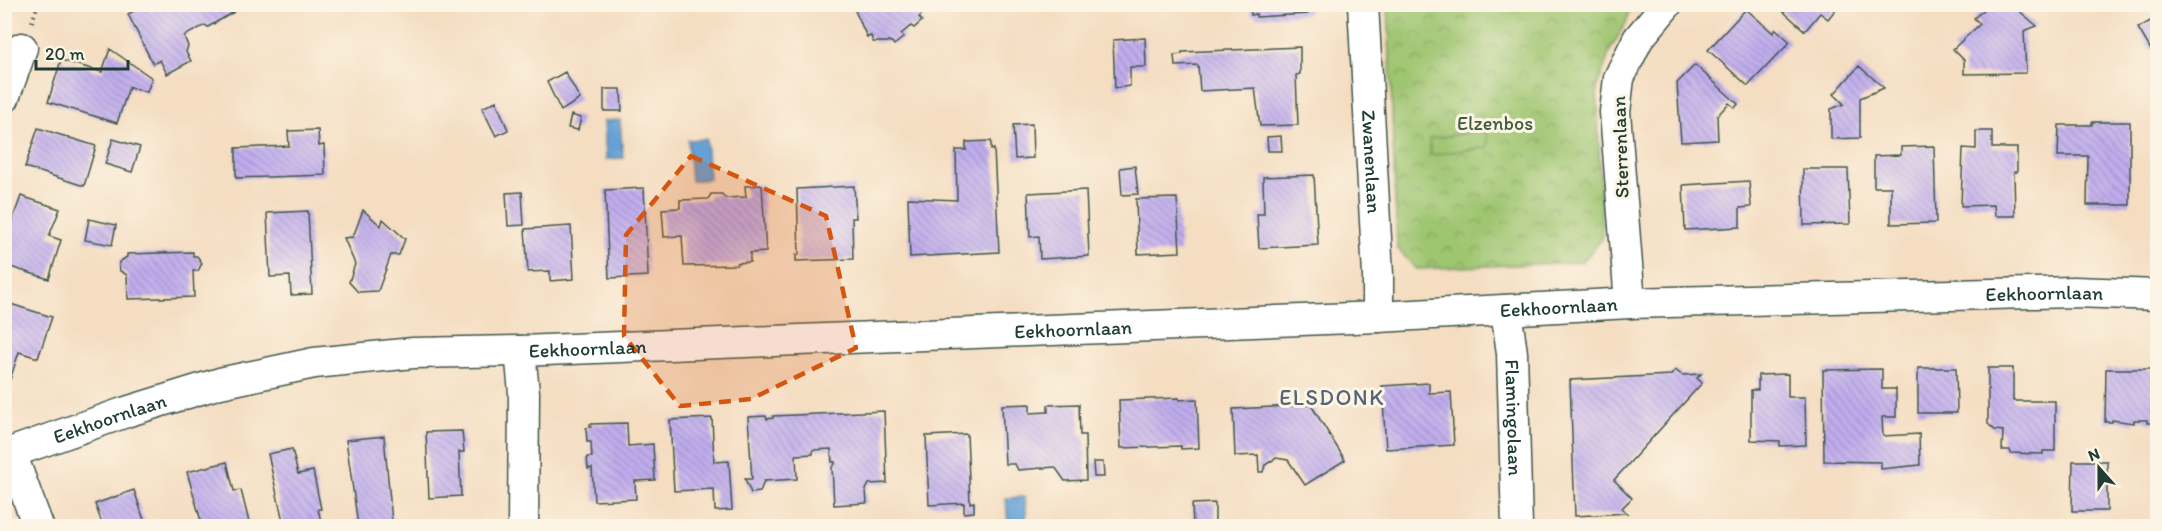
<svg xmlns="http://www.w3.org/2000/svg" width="2162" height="531" viewBox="0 0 2162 531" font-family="Itim,sans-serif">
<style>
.park{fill:url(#park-crowns);stroke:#5e8152;stroke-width:1.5}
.pitch{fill:#9ec570;stroke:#5e8152;stroke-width:1.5}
.water{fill:#66a1d6;stroke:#426f85;stroke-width:1.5}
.building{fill:url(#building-back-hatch)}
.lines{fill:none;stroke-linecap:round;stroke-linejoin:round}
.minor-casing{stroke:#3f5549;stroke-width:33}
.path{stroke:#3f5549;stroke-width:4;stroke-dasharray:1.5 4.5;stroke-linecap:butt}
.minor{stroke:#fff;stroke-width:30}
.marked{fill:#d45610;fill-opacity:0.2;stroke:#d45610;stroke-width:4.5;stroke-dasharray:12 8;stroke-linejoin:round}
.labels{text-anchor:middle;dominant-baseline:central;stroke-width:6;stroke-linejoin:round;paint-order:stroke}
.park-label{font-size:20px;fill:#3f5f43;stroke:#fcf5e5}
.street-label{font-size:20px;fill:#1f3d34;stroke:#fcf5e5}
.quarter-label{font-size:22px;letter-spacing:1.5px;fill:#586475;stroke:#fcf5e5}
</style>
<defs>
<pattern id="park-crowns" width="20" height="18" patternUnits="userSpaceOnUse" patternTransform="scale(1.5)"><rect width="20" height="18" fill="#9ec570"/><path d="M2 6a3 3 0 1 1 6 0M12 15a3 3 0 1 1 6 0" fill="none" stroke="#80a15d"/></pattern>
<pattern id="building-back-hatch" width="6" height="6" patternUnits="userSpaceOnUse" patternTransform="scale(1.5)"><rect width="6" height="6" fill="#c1adee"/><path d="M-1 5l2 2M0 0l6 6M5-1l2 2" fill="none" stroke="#9c8ec2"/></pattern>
</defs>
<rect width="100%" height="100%" fill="#fcf5e5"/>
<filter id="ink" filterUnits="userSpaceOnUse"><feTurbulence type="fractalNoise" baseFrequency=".0167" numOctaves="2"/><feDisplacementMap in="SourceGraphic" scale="12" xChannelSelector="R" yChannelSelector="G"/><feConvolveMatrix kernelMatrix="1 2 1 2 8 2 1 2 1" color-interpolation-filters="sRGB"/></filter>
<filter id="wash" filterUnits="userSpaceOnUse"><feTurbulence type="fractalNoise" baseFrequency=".008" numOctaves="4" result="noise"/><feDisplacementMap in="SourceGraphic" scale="24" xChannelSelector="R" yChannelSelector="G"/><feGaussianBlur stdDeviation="1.35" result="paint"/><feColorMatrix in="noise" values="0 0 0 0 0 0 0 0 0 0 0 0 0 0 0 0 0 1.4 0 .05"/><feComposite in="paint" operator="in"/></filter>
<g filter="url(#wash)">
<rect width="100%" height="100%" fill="#f4ddc1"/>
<path class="park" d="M1388 5H1630L1627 21 1610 51 1597 87 1602 239 1582 262 1416 269 1397 248Z"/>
<path class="pitch" d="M1486 130 1488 147 1431 155 1429 139Z"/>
<path class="water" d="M620 120 623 158 606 159 604 121Z
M706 139 709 179 691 181 688 140Z
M1025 497 1027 526H1008L1006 498Z"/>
<g id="blocks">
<path class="building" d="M147 4H230L234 12 208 27 205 25 184 36 188 46 186 52 191 61 167 74 160 60 153 64 128 14Z
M852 4H934L919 17 922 21 914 28 911 26 901 34 904 37 894 45 892 42H873L871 36 867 37Z
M1250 4H1307L1308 14 1256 17V14L1251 15Z
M1775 4H1840L1828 19 1820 13 1805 31Z
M1991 4H2011L2037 26 2024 31 2026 73 1964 74V60L1953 49 1980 24 1974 18Z
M1746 9 1773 33 1776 29 1790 42 1748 86 1708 50Z
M2152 20 2157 30V46L2151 50 2138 28Z
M1145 38 1146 67H1130V86L1115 88 1113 40Z
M1300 47V74L1296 75 1298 125 1260 126 1255 88 1200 91 1198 65 1175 66 1174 55 1182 54V52Z
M110 49 152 78 147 92 129 87 117 123 48 102 61 60 102 72Z
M1695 65 1738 104 1735 108 1729 103 1717 116 1718 140 1681 142 1677 83Z
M1859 66 1884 88 1860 98V138L1831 139V109L1844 104 1834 94Z
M565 72 580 99 561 111 547 82Z
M604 89H621L622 111H604Z
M496 101 508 130 496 136 482 108Z
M571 115 581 118 578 130 568 128Z
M2092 122H2130V205H2087L2088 156H2058L2059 125H2092Z
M1032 124 1033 158 1015 159 1013 125Z
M38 128 96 146 84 186 25 167Z
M318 130 319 146 324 145 325 175 236 178V148L289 146 288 131Z
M1976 131H1992V148H2017V172H2014L2015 216H1995L1994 205 1961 206 1963 148 1976 149Z
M1281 136 1282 151H1268L1267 137Z
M113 139 140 147 132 172 105 164Z
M991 141V150L994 149 999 252 910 257 908 198 957 200 956 150H966V142Z
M1934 146 1936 223 1891 224V187H1874V156L1901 155V147Z
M1135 166 1138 194 1122 195 1120 168Z
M1803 169H1848L1850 224 1804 225Z
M1314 175 1318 245 1259 248 1257 214H1264L1263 177Z
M1749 181 1751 207 1740 208V227L1685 230 1683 185Z
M762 185 766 252 750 253V262L737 263V265L684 266 682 236 664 237 662 209 680 208V200L708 199 711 194H722L725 198 746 197 745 186Z
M854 186 856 218H852L853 259 796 261V255H799L797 189Z
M644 188 648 276 609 278 605 190Z
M1086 190 1089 256 1040 259 1039 236 1030 237 1028 193Z
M522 192 524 225 508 226 506 193Z
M21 196 60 209 49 236 61 240 49 279 4 265V244Z
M1177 198 1180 252 1138 254 1136 199Z
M363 210 381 226 383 219 405 239 399 255H391L378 291 358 292 349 282 355 264 344 238 353 237Z
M308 211 312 294 291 295 290 276 270 277 267 213Z
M89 219 116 225 112 245 85 240Z
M571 226 574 279 550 281V271L528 272 525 229Z
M193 252V256H197L202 263 198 271H193L194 297 128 299 127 275 120 271 119 266V262L127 257V254Z
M4 302 52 317 38 358 19 352 5 395Z
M1918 368H1956L1957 413H1918Z
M1988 368H2013V401H2055V451H2043V454L2011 453 2010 450H2002L2003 431 1995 430 1988 424Z
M1882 369V389H1896V417H1882L1883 436 1919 434 1920 465 1881 469V462L1824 461 1823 370Z
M2106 369H2157V423H2147V420H2134V423L2112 420V422H2105Z
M1675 370 1682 375 1701 374 1697 378 1702 383 1614 480 1632 498 1622 508 1627 513 1575 516 1570 380 1671 375Z
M1788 374V397H1805L1806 445 1780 446V441L1751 440V390H1758V375Z
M1429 383V393L1451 392 1454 445 1386 449 1382 386Z
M1179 398V400L1197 399 1199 448 1181 449V446L1121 448 1119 400Z
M1030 404V413L1048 412V405L1079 404 1080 435H1085L1086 480 1065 481 1055 467 1018 470 1015 464H1005L1002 405Z
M1311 405 1345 460 1305 485 1288 460 1276 458 1265 465 1263 472H1259L1258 455 1235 456 1233 409Z
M884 411 887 483 869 484 866 490 867 503 834 505 832 467 835 464V462H832L831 449 813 450V454L796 455 797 479 764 481 760 492 751 493 745 479H752L748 417 766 416 767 419 773 418V416Z
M712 418 714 462 729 461 732 510 715 511 714 489 674 491 670 420Z
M627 423 628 446 653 444 655 480 635 481 636 499 594 501 592 468 588 469 587 457H592L591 442H587L586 428 591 427 590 424Z
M462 431 464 452H459L461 496 429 498 426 432Z
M967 434 970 503 974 502V512L964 513V503L929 505 926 436Z
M384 436 392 522 358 525 346 440Z
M292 449 298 474 313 471 321 509H318L322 526H284L268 454Z
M2073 461H2107V511H2072Z
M227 462 234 491 241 490 249 522 242 523 243 526H184L201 521 187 472Z
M1093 462H1103L1104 477H1094Z
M134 490 146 526H103L95 504Z
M1215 503V526H1193L1192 504Z"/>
</g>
</g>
<g filter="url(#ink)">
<use href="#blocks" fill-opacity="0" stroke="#3f5549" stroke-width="1.5"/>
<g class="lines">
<g class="minor-casing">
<g id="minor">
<path id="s1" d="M1363 4 1378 275V317"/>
<path d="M4 98 22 48"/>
<path d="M1630 303 1615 112 1619 78 1638 39 1667 4"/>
<path id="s2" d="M1506 310 1512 353 1517 526"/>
<path d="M520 351 524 393 523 526"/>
<path d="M11 453 38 526"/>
<path id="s3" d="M4 455 126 412 220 383 314 363 413 353 520 351 1378 317 1630 303 2074 292 2158 295"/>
</g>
</g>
<path class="path" d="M32 22 38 4"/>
<use href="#minor" class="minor"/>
</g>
</g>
<path class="marked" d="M691 156 826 216 856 348 751 399 680 406 624 336 626 235Z"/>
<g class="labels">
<g class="park-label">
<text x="1495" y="123">Elzenbos</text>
</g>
<g class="street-label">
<text transform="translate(1620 147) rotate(-92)">Sterrenlaan</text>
<text stroke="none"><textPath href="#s1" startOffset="158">Zwanenlaan</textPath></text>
<text stroke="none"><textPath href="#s3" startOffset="2056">Eekhoornlaan</textPath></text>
<text stroke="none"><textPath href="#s3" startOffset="1570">Eekhoornlaan</textPath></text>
<text stroke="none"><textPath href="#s3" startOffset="1084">Eekhoornlaan</textPath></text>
<text stroke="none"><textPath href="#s3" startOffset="598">Eekhoornlaan</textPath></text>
<text stroke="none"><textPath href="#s3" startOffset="112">Eekhoornlaan</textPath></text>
<text stroke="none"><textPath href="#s2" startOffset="108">Flamingolaan</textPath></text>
</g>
<g class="quarter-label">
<text x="1332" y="397">ELSDONK</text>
</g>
</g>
<rect width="2162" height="531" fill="none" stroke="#fcf5e5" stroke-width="24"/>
<g transform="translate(2099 468) rotate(339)" stroke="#fcf5e5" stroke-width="4.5" paint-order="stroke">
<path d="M0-4.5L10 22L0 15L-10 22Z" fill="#1f3d34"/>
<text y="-9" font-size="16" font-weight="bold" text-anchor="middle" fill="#1f3d34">N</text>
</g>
<path d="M36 60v9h92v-9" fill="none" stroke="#1f3d34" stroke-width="3"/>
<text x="45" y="60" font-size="18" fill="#1f3d34" stroke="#fcf5e5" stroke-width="4.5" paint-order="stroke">20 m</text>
</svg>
